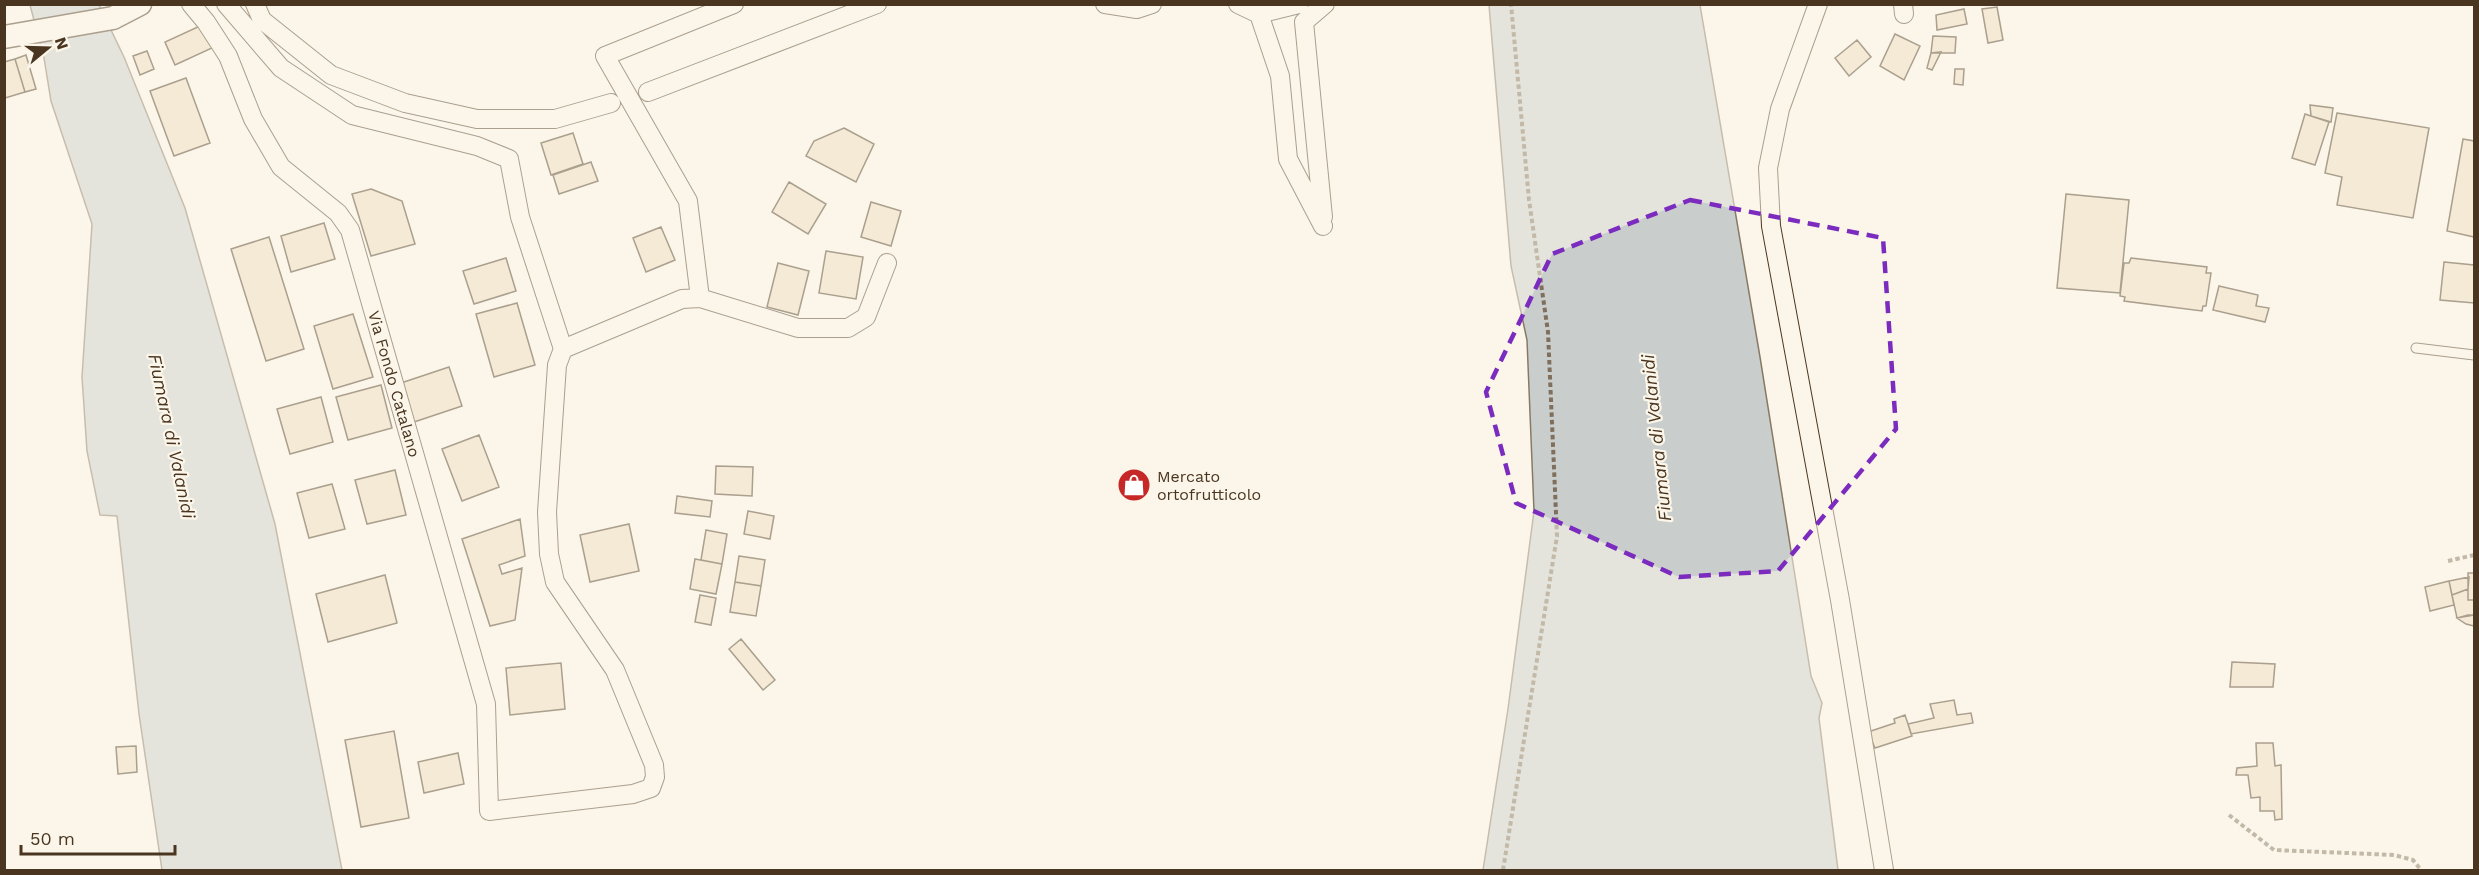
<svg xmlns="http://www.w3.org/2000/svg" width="2479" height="875" viewBox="0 0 2479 875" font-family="'Work Sans',sans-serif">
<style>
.water{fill:#c9cecd;stroke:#887966;stroke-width:1.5}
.building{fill:#ecdcbc;stroke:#4a3520;stroke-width:1.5}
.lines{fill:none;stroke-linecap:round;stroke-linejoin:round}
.service-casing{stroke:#4a3520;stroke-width:11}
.minor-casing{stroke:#4a3520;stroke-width:20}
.tertiary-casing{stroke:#4a3520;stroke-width:25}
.path{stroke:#7f6f5c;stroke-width:4;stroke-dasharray:4.5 3;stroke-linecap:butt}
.service{stroke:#fbf6e9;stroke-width:9}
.minor{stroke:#fbf6e9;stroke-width:18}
.tertiary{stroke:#fbf6e9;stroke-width:22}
.marked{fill:none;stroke:#7b2cbf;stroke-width:4.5;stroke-dasharray:12 8;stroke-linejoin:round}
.labels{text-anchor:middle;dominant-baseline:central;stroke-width:4.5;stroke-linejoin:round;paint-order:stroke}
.street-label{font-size:16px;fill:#4a3520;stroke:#fbf6e9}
.poi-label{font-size:16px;fill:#4a3520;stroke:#fbf6e9;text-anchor:start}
.water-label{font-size:18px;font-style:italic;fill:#4a3520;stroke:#fbf6e9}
</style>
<rect width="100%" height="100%" fill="#fbf6e9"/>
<path class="water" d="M30 5H99L124 57 185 208 275 524 342 870H162L139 714 117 516 100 515 87 451 82 377 92 224 51 101 44 58Z
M1489 5H1700L1760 357 1811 676 1822 703 1819 718 1838 870H1483L1508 709 1534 511 1527 340 1511 266Z"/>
<path class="building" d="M1997 7 2003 40 1988 43 1982 9Z
M1964 9 1967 24 1937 30 1936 15Z
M202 25 212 48 175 65 165 42Z
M1895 34 1920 46 1904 80 1880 66Z
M1933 36 1956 37 1955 53H1931Z
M1857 40 1871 57 1849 76 1835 58Z
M147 51 154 69 140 75 133 56Z
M1941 52 1932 70 1927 68 1931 53Z
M26 55 36 89 25 92 15 59Z
M15 59 25 92 5 98 4 62Z
M1955 69H1964L1963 85 1954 84Z
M186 78 210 143 174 156 150 91Z
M2310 105 2333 108 2331 122 2311 116Z
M2337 113 2429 128 2413 218 2337 205 2342 177 2325 173Z
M2305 114 2329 122 2315 165 2292 158Z
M844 128 874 144 856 182 806 156 814 141Z
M573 133 583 164 551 175 541 143Z
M2463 139 2474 141V237L2447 231Z
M591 162 598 181 559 194 553 175Z
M789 182 826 204 808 234 772 212Z
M371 189 402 201 415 244 371 256 352 194Z
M2066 194 2129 200 2120 293 2057 288Z
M871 202 901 211 891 246 861 237Z
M324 223 335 259 291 272 281 236Z
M661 227 675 260 646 272 633 238Z
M269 237 304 349 266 361 231 249Z
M826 251 863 257 856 299 819 293Z
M506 258 516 291 474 304 463 271Z
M2131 258 2207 267 2206 273H2211L2206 306H2203L2202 311 2124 301 2125 297 2120 296 2124 263H2129Z
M2444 262 2474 265V303L2440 300Z
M778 263 809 271 798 315 767 307Z
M2219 286 2258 295 2256 306 2269 308 2265 322 2213 310Z
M517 303 535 365 494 377 476 314Z
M353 314 373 377 333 389 314 326Z
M449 367 462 406 411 423 398 384Z
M381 385 392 428 348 440 336 397Z
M321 397 333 442 290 454 277 409Z
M479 435 499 487 462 501 442 449Z
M716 466 753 467 752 496 715 494Z
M395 470 406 515 367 524 355 480Z
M332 484 345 529 309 538 297 493Z
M677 496 712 501 710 517 675 513Z
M748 511 774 516 770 539 744 534Z
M520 519 525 556 499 565 502 574 522 568 515 620 490 626 462 539Z
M629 524 639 571 590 582 580 535Z
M706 530 727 534 722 564 701 560Z
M739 556 765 560 761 586 735 582Z
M695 559 722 564 716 594 690 589Z
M2468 573H2474V600H2468Z
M385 575 397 623 328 642 316 594Z
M2469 577 2468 589 2452 595 2449 581Z
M2449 581 2454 605 2430 611 2425 587Z
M735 582 761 586 756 616 730 612Z
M2468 589V600H2474V615L2457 618 2452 595Z
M700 595 716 598 711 625 695 622Z
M2468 615H2474V626L2466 624 2457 618Z
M741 639 775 680 763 690 729 649Z
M2232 662 2275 664 2273 687H2230Z
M561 663 565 709 510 715 506 668Z
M1954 700 1957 715 1971 713 1973 723 1911 734 1908 724 1934 718 1930 704Z
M1905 715 1912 736 1875 748 1868 732 1895 723 1894 719Z
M394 731 409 818 361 827 345 740Z
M2256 743H2273L2275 766 2281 765 2282 819 2275 820 2274 811H2260V797L2251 798 2248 775H2236L2237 768 2257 766Z
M136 746 137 772 118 774 116 747Z
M458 753 464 784 424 793 418 762Z"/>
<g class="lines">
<g class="service-casing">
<path id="service" d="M2416 348 2474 355"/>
</g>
<g class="minor-casing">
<path id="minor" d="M191 4 206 22 228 56 253 119 281 167 338 213 350 230 486 704 489 811 633 794 651 788 655 777 654 765 615 670 555 582 549 554 547 512 557 365 563 349 682 299 700 298 798 328H848L866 317 887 263
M226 4 281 68 352 115 477 146 509 159 520 217 563 349
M255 4 262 20 331 75 405 103 477 119H555L611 103
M1105 4 1137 9 1152 4
M1238 4 1259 14 1280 76 1288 159 1323 226
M1818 4 1780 109 1768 168 1771 226 1840 600 1884 870
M1903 4 1904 14
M1259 14 1299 4
M648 92 877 4
M1323 217 1304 22 1325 4
M700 298 688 201 605 56 734 4"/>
</g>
<g class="tertiary-casing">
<path id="tertiary" d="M4 37 113 18 140 4"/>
</g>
<path class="path" d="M2448 561 2474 555
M2229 815 2274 850 2394 855 2413 860 2421 870
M1503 870 1557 536 1548 332 1529 200 1511 4"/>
<use href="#service" class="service"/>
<use href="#minor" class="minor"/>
<use href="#tertiary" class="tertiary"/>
</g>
<path d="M0 0H2479V875H0ZM1690 200 1883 238 1896 429 1778 571 1679 577 1516 503 1486 392 1552 254Z" fill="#fbf6e9" fill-opacity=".55" fill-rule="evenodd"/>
<path class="marked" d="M1690 200 1883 238 1896 429 1778 571 1679 577 1516 503 1486 392 1552 254Z"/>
<defs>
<g id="shop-disc" transform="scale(1.725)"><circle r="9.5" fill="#c62828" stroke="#fbf6e9"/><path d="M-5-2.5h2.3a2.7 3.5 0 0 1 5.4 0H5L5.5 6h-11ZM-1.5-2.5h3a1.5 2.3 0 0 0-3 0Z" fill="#fff"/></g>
</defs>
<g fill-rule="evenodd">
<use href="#shop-disc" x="1134" y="485"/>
</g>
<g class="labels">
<g class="street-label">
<text transform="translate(394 384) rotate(74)">Via Fondo Catalano</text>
</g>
<g class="poi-label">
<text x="1157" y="476">Mercato<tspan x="1157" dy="18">ortofrutticolo</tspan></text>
</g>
<g class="water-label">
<text transform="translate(172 436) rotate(78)">Fiumara di Valanidi</text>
<text transform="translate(1656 438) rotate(-96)">Fiumara di Valanidi</text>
</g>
</g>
<rect width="2479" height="875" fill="none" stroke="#4a3520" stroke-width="12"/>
<g transform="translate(48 48) rotate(71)" stroke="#fbf6e9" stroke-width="4.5" paint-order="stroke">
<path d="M0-4.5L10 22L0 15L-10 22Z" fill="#4a3520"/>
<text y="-9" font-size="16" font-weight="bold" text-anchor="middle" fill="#4a3520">N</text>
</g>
<path d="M21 845v9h154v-9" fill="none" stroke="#4a3520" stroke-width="3"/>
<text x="30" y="845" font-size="18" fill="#4a3520" stroke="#fbf6e9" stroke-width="4.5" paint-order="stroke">50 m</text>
</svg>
